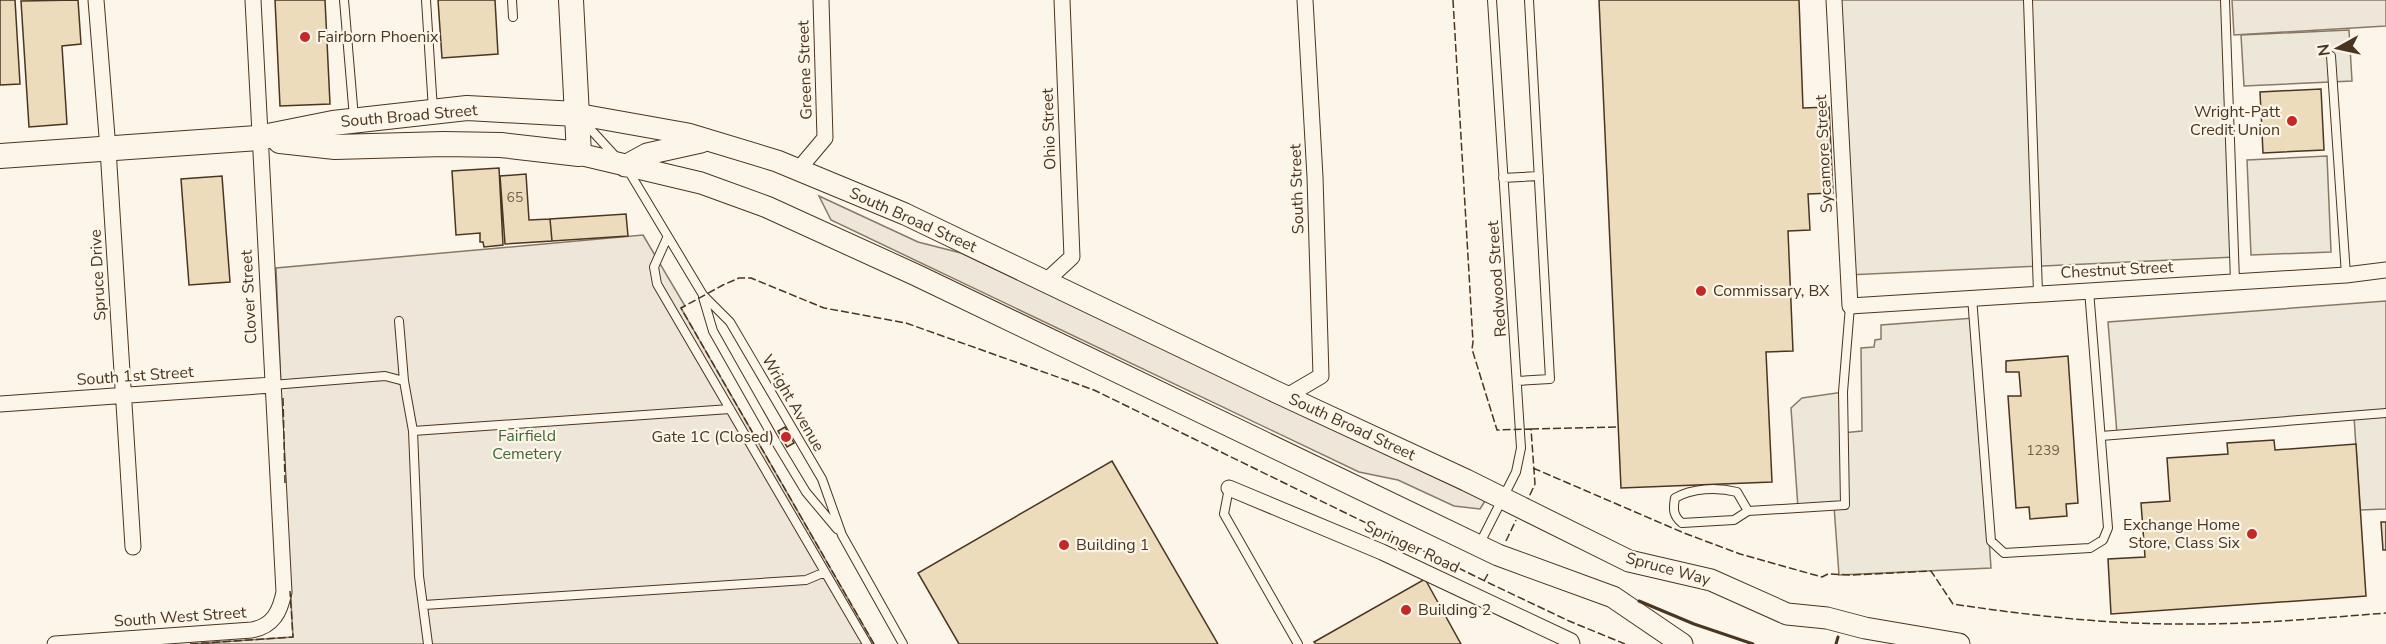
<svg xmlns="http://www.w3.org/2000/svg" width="2386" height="644" viewBox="0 0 2386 644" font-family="'Nunito Sans',sans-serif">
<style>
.green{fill:#ede6d9;stroke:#887966;stroke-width:1.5}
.parking{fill:#ede7d9;stroke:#887966;stroke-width:1.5}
.building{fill:#ecdcbc;stroke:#4a3520;stroke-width:1.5}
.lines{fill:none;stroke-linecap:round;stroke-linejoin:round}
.lane-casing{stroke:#4a3520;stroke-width:10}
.street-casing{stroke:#4a3520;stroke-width:17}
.secondary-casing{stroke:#4a3520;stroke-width:23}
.primary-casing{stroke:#4a3520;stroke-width:26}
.lane{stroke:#fbf6e9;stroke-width:8}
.street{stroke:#fbf6e9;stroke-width:15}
.secondary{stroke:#fbf6e9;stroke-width:21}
.primary{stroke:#fbf6e9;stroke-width:24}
.fence{stroke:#4a3520;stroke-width:1.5;stroke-dasharray:8 3;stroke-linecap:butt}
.wall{stroke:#4a3520;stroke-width:3}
.poi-dot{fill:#c62828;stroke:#fbf6e9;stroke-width:2}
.labels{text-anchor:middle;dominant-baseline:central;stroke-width:4.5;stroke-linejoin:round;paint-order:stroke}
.number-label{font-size:14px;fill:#725f47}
.poi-label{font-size:16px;fill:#4a3520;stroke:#fbf6e9;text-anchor:start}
.street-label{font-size:16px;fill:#4a3520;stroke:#fbf6e9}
.park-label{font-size:16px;fill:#436837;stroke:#fbf6e9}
</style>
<rect width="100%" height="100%" fill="#fbf6e9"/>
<path class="green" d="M2232 0H2386V26L2234 35Z
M819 196 918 242 961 253 1485 501 1480 509 1454 506 1398 480 1359 472 831 220Z
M643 235 685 306 681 308 874 644H190L293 637C286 514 281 391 276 268Z"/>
<path class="parking" d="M1834 0H2225L2235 257 1848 275Z
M2349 30 2352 81 2244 86 2241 35Z
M2327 156 2331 252 2251 255 2247 160Z
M2386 301V509L2360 510 2354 416 2117 434 2108 322Z
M1974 318 1991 568 1839 575 1834 506 1798 508 1791 408 1802 398 1843 392 1842 433 1862 431 1861 348 1874 347 1875 340 1881 339V325Z"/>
<path class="building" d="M0 0H15L20 84 0 85Z
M78 0 81 44 62 46 67 124 29 127 21 1Z
M275 0H325L330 104 280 106Z
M438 0H495L498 54 442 58Z
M1599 0H1799L1803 108 1829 107 1833 193 1808 194 1810 230 1788 231 1793 351 1766 352 1772 482 1621 488Z
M2321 89 2324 150 2263 153 2260 92Z
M499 168 503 245 484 247 483 242H480V233L456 235 452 171Z
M526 174 529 220 550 219 552 241 505 244 500 176Z
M222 176 230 282 189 285 181 179Z
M626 214 628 236 552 241 550 219Z
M2068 356 2078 503 2066 504 2067 516 2030 519 2029 507 2016 508 2008 396H2021L2019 372H2006V361Z
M785 427 794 443 787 447 778 431Z
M2274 440 2275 450 2356 444 2366 596 2111 614 2108 559 2145 557 2141 503 2170 501 2167 458 2228 454 2227 443Z
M1112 461 1218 644H959L918 573Z
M2381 522H2386V550H2383Z
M1425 579 1461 644H1316L1314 642Z"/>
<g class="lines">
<g class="lane-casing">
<path id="lane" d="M344 0 354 118
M426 0 433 110
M512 0 513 17
M2028 0 2038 293
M2225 0 2235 281
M2331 56 2346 275
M583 121 616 157
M628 170 703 295 730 322 822 479 842 535 903 644
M1503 178 1539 176
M667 238 654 267 657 284 867 644
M703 297 713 331 777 444 806 492 837 529
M1972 297 1991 541 2004 553 2090 548 2103 540 2108 528 2089 290
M399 321 404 381 413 431 419 576 428 644
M1517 381 1550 379 1529 0
M272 385 385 376 404 381
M413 431 730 409
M2101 436 2386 413
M1229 488 1224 514 1298 644
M1748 511 1737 492C1717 487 1692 488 1675 498 1673 509 1673 516 1682 523L1734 520 1748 511 1845 505 1843 392 1850 306
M1480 543 1516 472 1521 448 1492 0
M424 605 806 580 825 572"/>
</g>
<g class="street-casing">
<path id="street" d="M96 0 108 149 133 547
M1834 0 1850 306 2346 275 2386 270
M798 170 825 138 821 0
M1046 281 1072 257 1062 0
M1287 396 1321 376 1315 177 1305 0
M0 404 272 385
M1229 488 1382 552 1571 641 1572 644
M55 644 252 630C273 626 280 612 284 592L253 0"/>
</g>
<g class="secondary-casing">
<path id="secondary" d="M576 114 688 134 777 161 905 214 1272 390 1466 480 1629 561 1711 580 1787 614 1827 618 1865 628 1959 644
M579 154 701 183 767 207 916 275 1498 555 1613 597 1682 644
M625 166 647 154 701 142"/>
</g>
<g class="primary-casing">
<path id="primary" d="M280 141 335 147 444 144 501 145 579 154 571 0
M0 156 258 138 333 123 467 108 576 114"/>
</g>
<use href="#lane" class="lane"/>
<use href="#street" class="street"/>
<use href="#secondary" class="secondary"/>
<use href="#primary" class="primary"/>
<path class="fence" d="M1453 0 1473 342 1472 349 1497 430 1531 429 1535 484 1528 499
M283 398 285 483
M1531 429 1618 427
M1533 468 1684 533 1740 554 1822 577 1828 574 1853 575 1931 571 1953 604C2033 616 2113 625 2194 624 2258 624 2322 618 2386 613
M1506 541 1516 520
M1484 581 1489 572
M190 644 293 637 290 591
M874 644 681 308 723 285 739 278H751L824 308 906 323 1094 390 1491 584 1569 621 1625 644"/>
<path class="wall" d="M1639 601 1694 624 1753 644
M1836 644 1838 637"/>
</g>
<g class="poi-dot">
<circle cx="305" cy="37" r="6"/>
<circle cx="2292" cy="121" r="6"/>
<circle cx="1701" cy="291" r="6"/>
<circle cx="786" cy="437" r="6"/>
<circle cx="2252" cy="534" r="6"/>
<circle cx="1064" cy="545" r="6"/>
<circle cx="1406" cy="610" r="6"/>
</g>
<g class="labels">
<g class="number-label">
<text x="515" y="197">65</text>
<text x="2043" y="450">1239</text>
</g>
<g class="poi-label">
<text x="317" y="37">Fairborn Phoenix</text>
<text x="2280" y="112" text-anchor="end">Wright-Patt<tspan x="2280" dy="18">Credit Union</tspan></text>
<text x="1713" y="291">Commissary, BX</text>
<text x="774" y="437" text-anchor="end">Gate 1C (Closed)</text>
<text x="2240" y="525" text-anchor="end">Exchange Home<tspan x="2240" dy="18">Store, Class Six</tspan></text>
<text x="1076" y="545">Building 1</text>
<text x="1418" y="610">Building 2</text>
</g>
<g class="street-label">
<text transform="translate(805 70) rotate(-92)">Greene Street</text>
<text transform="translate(409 116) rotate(-5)">South Broad Street</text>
<text transform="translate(1049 129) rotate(-92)">Ohio Street</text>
<text transform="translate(1824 154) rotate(-93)">Sycamore Street</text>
<text transform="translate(1297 189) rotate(-92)">South Street</text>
<text transform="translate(913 220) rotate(24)">South Broad Street</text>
<text transform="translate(2117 270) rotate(-3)">Chestnut Street</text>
<text transform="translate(98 275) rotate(-93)">Spruce Drive</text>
<text transform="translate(1497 279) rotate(-94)">Redwood Street</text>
<text transform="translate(249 297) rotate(-93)">Clover Street</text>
<text transform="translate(135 376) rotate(-4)">South 1st Street</text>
<text transform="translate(793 403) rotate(60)">Wright Avenue</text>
<text transform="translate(1352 427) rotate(25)">South Broad Street</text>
<text transform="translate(1412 547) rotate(25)">Springer Road</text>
<text transform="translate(1668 569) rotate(15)">Spruce Way</text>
<text transform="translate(180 617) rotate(-4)">South West Street</text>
</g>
<g class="park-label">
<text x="527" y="436">Fairfield<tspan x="527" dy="18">Cemetery</tspan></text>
</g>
</g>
<g transform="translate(2338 48) rotate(262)" stroke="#fbf6e9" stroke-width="4.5" paint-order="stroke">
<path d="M0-4.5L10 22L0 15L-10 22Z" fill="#4a3520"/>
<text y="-9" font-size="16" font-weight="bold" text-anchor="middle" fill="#4a3520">N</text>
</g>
</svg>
